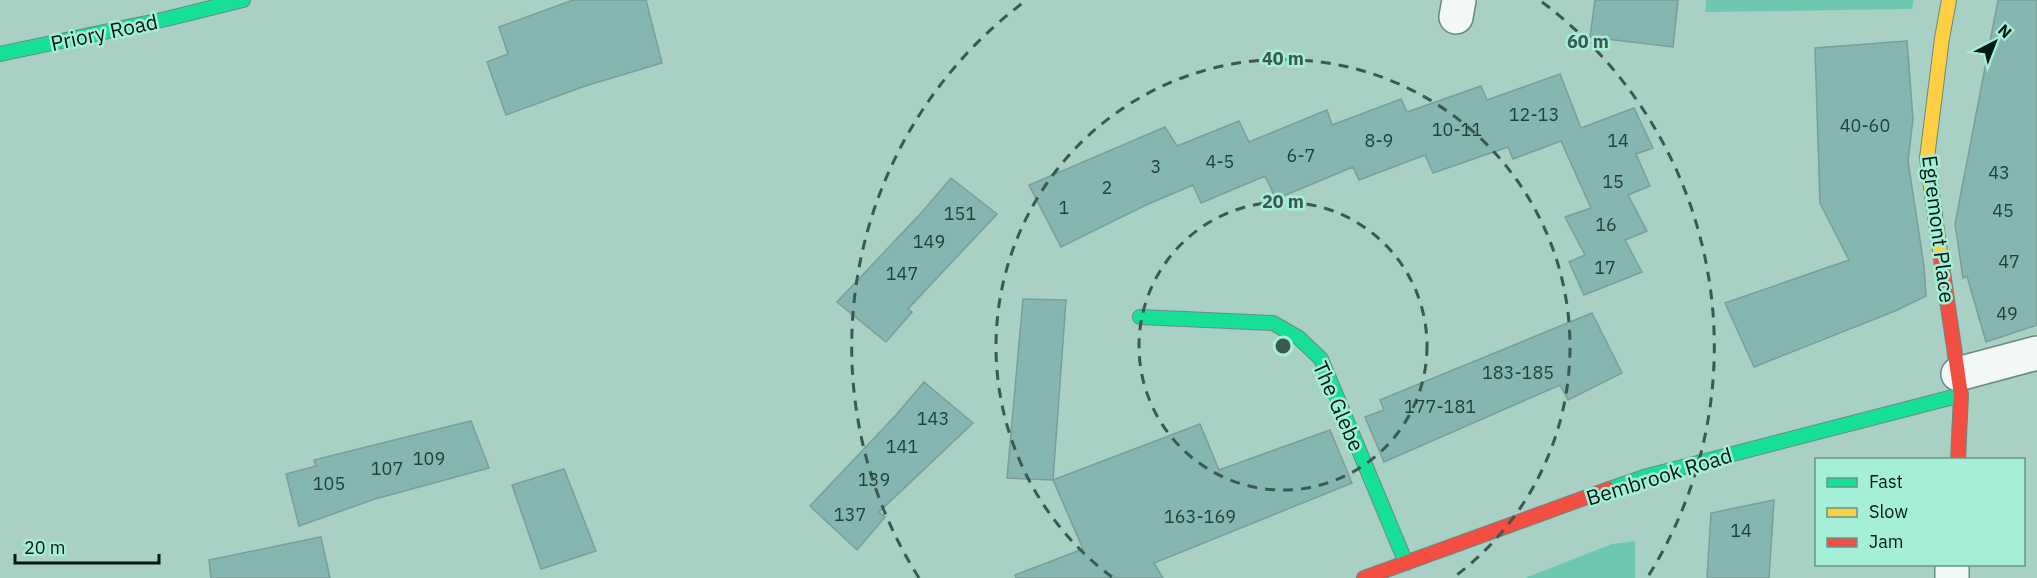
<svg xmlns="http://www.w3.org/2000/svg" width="2037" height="578" viewBox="0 0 2037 578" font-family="'IBM Plex Sans',sans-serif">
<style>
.green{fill:#6ec7b1}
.building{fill:#86b6b1;stroke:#7c9d98;stroke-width:1.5}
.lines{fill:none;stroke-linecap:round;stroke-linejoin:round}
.street-casing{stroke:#698a81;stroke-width:36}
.fast-casing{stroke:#698a81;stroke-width:16}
.slow-casing{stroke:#698a81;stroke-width:16}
.jam-casing{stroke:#698a81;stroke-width:16}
.street{stroke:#f2f8f6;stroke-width:33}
.fast{stroke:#16e098;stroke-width:14}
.slow{stroke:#ffcf43;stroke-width:14}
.jam{stroke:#f24e42;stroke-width:14}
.ring{fill:none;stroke:#3b5951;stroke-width:3;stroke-dasharray:10 8}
.labels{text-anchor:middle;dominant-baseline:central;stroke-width:5;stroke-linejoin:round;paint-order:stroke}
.number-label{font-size:18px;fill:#22403a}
.street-label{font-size:21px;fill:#001912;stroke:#a5efd8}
.centre{fill:#3b5951;stroke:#a5efd8;stroke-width:3}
.ring-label{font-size:18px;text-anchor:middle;font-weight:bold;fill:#3b5951;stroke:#a5efd8;stroke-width:5;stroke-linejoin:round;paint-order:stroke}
</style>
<rect width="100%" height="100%" fill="#a9d0c5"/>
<path class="green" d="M1706 0H1914L1912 9 1705 12Z
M1635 541V578H1525L1612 544Z"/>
<path class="building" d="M573 0H646L662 63 585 86 506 115 487 62 508 54 499 27Z
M1595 0H1678L1673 47 1590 37Z
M1998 0H2037V325L1986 342 1967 276 1963 278 1955 224Z
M1907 41 1913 119 1908 161 1924 266 1926 296 1895 311 1754 367 1725 303 1849 260 1820 203 1815 48Z
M1560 74 1581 128 1634 108 1653 148 1636 154 1650 186 1628 195 1647 231 1625 240 1642 272 1584 295 1569 262 1585 255 1565 217 1591 208 1561 141 1513 159 1508 147 1433 173 1425 155 1359 180 1353 167 1276 199 1265 176 1201 203 1193 185 1146 205 1061 247 1029 185 1165 127 1177 146 1239 121 1249 142 1327 110 1332 125 1401 99 1407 112 1481 86 1487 100Z
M951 178 997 214 908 309 912 312 886 342 837 302 923 211Z
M1023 299 1066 300 1053 480 1007 478Z
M1592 313 1622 373 1568 400 1560 385 1384 462 1365 417 1384 410 1380 400Z
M924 382 973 423 879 512 885 517 857 550 810 506 896 415Z
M471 421 489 468 375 499 299 526 286 474 316 466 314 460Z
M1200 424 1219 470 1330 430 1352 483 1154 563 1163 578H1016L1015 575 1083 549 1053 480Z
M564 469 596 551 541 569 512 485Z
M1774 500 1769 578H1707L1711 513Z
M321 537 330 578H211L209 560Z"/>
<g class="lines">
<g class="street-casing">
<path id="street" d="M1456 17 1459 0
M1958 374 2037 353
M1952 578V564"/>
</g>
<g class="fast-casing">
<path id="fast" d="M0 54 166 19 243 0
M1140 317 1273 323 1299 338 1321 359 1406 563
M1609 489 1644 477 1961 395"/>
</g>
<g class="slow-casing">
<path id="slow" d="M1941 259 1927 158 1942 38 1949 0"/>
</g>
<g class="jam-casing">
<path id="jam" d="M1941 259 1961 395 1958 460
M1364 578 1609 489"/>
</g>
<use href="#street" class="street"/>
<use href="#fast" class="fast"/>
<use href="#slow" class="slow"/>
<use href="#jam" class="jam"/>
</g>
<g class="ring">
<circle cx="1283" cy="346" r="144"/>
<path d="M1112 577A287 287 0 1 1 1454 577"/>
<path d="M919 578A431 431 0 0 1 1024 2M1542 2A431 431 0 0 1 1647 578"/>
</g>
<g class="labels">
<g class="number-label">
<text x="1534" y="114">12-13</text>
<text x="1865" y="125">40-60</text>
<text x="1457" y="129">10-11</text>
<text x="1379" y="140">8-9</text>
<text x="1618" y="140">14</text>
<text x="1301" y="155">6-7</text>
<text x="1220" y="161">4-5</text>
<text x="1156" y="166">3</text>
<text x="1999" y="172">43</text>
<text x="1613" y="181">15</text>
<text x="1107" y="187">2</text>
<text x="1064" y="207">1</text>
<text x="2003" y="210">45</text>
<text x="960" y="213">151</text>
<text x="1606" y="224">16</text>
<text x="929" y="241">149</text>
<text x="2009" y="261">47</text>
<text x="1605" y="267">17</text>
<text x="902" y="273">147</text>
<text x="2007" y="313">49</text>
<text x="1518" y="372">183-185</text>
<text x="1440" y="406">177-181</text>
<text x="933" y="418">143</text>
<text x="902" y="446">141</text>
<text x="429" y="458">109</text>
<text x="387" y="468">107</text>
<text x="874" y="479">139</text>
<text x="329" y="483">105</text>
<text x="850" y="514">137</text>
<text x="1200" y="516">163-169</text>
<text x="1741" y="530">14</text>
</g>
<g class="street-label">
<text transform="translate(104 32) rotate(-12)">Priory Road</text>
<text transform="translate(1939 229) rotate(83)">Egremont Place</text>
<text transform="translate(1339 406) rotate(66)">The Glebe</text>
<text transform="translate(1659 476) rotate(-17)">Bembrook Road</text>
</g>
</g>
<circle cx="1283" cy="346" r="9" class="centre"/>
<g class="ring-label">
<text x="1588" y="48">60 m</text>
<text x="1283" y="65">40 m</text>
<text x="1283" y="208">20 m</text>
</g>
<rect x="1815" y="458" width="210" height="108" fill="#a5efd8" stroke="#639989" stroke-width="1.5"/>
<rect x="1827" y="478" width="30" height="9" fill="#16e098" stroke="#639989" stroke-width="1.5"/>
<text x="1869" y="488" font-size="18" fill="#001912">Fast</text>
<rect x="1827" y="508" width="30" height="9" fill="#ffcf43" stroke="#639989" stroke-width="1.5"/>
<text x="1869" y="518" font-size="18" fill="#001912">Slow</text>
<rect x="1827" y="538" width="30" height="9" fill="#f24e42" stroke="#639989" stroke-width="1.5"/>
<text x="1869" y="548" font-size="18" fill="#001912">Jam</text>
<g transform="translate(1995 42) rotate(42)" stroke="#a5efd8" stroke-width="4.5" paint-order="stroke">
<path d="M0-4.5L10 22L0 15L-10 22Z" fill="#001912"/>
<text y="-9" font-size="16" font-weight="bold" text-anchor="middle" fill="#001912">N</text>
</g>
<path d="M15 554v9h144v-9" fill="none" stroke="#001912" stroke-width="3"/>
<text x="24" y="554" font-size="18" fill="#001912" stroke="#a5efd8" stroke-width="4.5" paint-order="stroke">20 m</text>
</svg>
